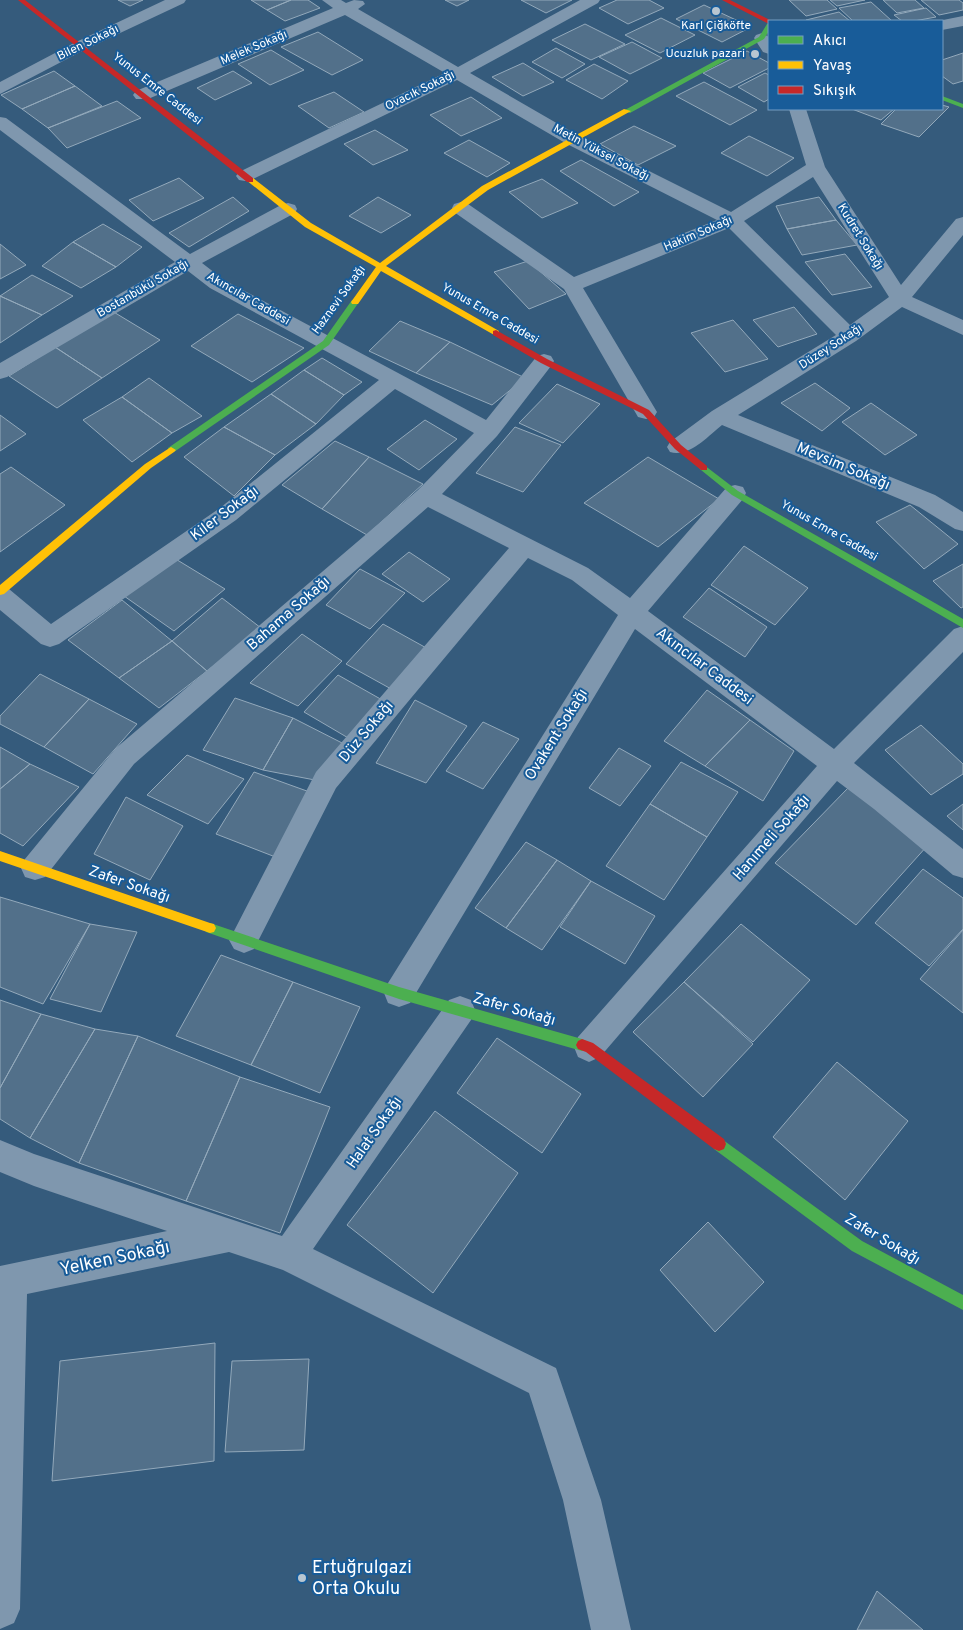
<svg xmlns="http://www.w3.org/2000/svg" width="963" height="1630" viewBox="0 0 963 1630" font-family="Overpass,sans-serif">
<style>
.building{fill:#52708a;stroke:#93a9bb}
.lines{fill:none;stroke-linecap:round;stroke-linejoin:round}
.street{fill:#7f97ae;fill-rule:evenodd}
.fast{fill:#4caf50;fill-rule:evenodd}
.slow{fill:#ffc107;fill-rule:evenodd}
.jam{fill:#c62828;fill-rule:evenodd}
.poi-dot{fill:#b8c6d1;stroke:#185c99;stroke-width:2}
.labels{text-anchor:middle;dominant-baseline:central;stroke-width:4;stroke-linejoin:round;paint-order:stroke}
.far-poi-label{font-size:12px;fill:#fff;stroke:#185c99}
.far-street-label{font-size:12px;fill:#fff;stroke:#185c99}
.street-label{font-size:15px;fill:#fff;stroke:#185c99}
.near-street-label{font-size:18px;fill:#fff;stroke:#185c99}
.near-poi-label{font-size:18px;fill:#fff;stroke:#185c99;text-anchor:start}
</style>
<rect width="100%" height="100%" fill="#355b7c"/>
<path class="building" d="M118 0H143L130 6Z
M251 0H291L267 10Z
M291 0H308L320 8 285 21 267 10Z
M445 0H469L457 6Z
M521 0H572L546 13Z
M617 0H649L664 8 628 24 599 8Z
M789 0H827L837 9 806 16Z
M830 0H865L837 6Z
M883 0H915L924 8 897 13Z
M921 0H959L963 3V10L939 15Z
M871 2 892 21H853L839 8Z
M704 5 751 27 722 42 676 19Z
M926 8 936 17 914 21H902L894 15Z
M839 12 850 21H808L806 20Z
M661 18 695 35 660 53 625 35Z
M585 24 625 44 591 60 552 40Z
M318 32 363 60 332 75 281 47Z
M632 42 662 58 630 74 599 57Z
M556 48 585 64 562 78 532 62Z
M271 50 304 70 270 85 238 64Z
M747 51 769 63V68L730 88 703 73Z
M963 53V81L953 84 942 76V60Z
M523 63 554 82 523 96 492 77Z
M594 64 628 81 602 99 566 80Z
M54 71 75 86 22 109 1 95Z
M233 71 252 83 215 100 197 88Z
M765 73 769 75V99L764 102 738 87Z
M704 82 757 110 730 125 676 96Z
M75 86 102 106 48 128 22 109Z
M334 92 364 112 329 128 298 106Z
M471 97 502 118 461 136 430 115Z
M117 101 141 118 67 148 48 128Z
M942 105 949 107 919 137 881 124 896 109H942Z
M852 109H894L881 120Z
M634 126 676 146 638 165 600 144Z
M375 130 408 150 373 165 344 144Z
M749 136 794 158 767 176 721 153Z
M469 140 510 163 487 177 444 153Z
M581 160 639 192 614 206 560 171Z
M179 178 204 198 153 221 129 200Z
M542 179 578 203 542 218 509 192Z
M233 197 249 211 189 247 169 233Z
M378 197 411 215 381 233 349 216Z
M819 197 836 220 787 229 776 206Z
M836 220 857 245 802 255 787 229Z
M103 224 142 247 116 267 73 242Z
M73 242 116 267 81 288 42 266Z
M0 244 26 265 0 279Z
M845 254 872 287 832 295 805 262Z
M528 261 566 294 529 309 494 272Z
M32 275 73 296 42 315 0 296Z
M0 296 42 315 0 343Z
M794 307 817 334 778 347 753 320Z
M112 311 160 340 102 378 55 347Z
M238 314 304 348 252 382 191 346Z
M733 320 768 359 725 372 691 333Z
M400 321 450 342 416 373 369 351Z
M450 342 525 378 492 405 416 373Z
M55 347 102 378 57 408 9 376Z
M322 358 362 382 344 395 304 370Z
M304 370 344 395 316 424 271 394Z
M149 378 202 416 172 433 122 397Z
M815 383 850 408 822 431 781 403Z
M557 384 600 404 563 443 519 423Z
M271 394 316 424 275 455 224 427Z
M122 397 172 433 132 462 83 420Z
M871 403 917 435 885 455 842 422Z
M0 415 26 434 0 451Z
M425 420 457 439 419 470 387 449Z
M224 427 275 455 234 496 184 457Z
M515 427 561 445 523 492 476 473Z
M335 441 369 457 322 509 282 485Z
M369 457 423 484 367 535 322 509Z
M648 457 719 499 658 547 584 503Z
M11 467 65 505 0 552V474Z
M910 505 958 544 924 569 876 522Z
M744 546 808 588 775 625 711 585Z
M409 552 450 579 423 602 382 574Z
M174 558 225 589 174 631 124 596Z
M963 564V607L961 608 933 581Z
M360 569 405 593 370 629 326 605Z
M709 588 767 627 745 657 683 617Z
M222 598 261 628 207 671 172 641Z
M122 600 172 641 119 678 68 640Z
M383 624 430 650 393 690 346 664Z
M302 634 342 661 298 706 250 683Z
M172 641 207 671 159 708 119 678Z
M40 674 89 699 44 747 0 724V716Z
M338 675 384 701 350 739 304 712Z
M707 690 750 720 705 766 664 741Z
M235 698 293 718 263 770 203 750Z
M89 699 137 724 93 774 44 747Z
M415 700 467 726 426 783 376 763Z
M293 718 348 746 320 781 263 770Z
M750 720 794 751 763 801 705 766Z
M483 722 519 739 483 789 446 771Z
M921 725 963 764V774L931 795 885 750Z
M0 747 30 764 0 789Z
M619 748 651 766 620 806 589 788Z
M187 755 244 779 208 824 147 795Z
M681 762 738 792 707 837 650 804Z
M30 764 79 787 23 846 0 833V789Z
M254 772 318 795 278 858 216 834Z
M848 788 928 845 856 925 775 863Z
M126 797 183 826 150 880 94 854Z
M650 804 707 837 664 900 606 866Z
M963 804V830L947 816Z
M526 842 557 860 506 928 475 908Z
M557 860 591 881 542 950 506 928Z
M923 869 963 898V929L929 966 875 923Z
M591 881 655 916 625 964 560 927Z
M0 897 90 924 43 1004 0 987Z
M90 924 137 932 101 1012 50 999Z
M741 924 810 980 753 1042 684 982Z
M963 930V1013L920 979Z
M221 955 293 982 251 1065 176 1036Z
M293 982 360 1007 320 1093 251 1065Z
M684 982 753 1044 703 1097 633 1032Z
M0 1000 41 1014 0 1088Z
M41 1014 95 1029 30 1138 0 1119V1088Z
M95 1029 138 1036 79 1163 30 1138Z
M138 1036 240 1077 186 1201 79 1163Z
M497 1038 581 1094 542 1153 457 1093Z
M837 1062 908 1121 845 1200 773 1137Z
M240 1077 330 1107 280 1233 186 1201Z
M435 1111 518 1173 433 1293 347 1225Z
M708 1222 764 1282 715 1332 660 1270Z
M215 1343 214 1461 52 1481 60 1361Z
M309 1359 304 1450 225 1452 232 1361Z
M877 1591 923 1630H857Z"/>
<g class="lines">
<path class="street" d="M165 0H186L184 3 86 49 0 94V82L74 43Z
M322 0H341L346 3 354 0 363 1 365 4 358 9 458 67 580 0H600L598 3 470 73 579 136 731 212 806 165 789 109H806L825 167 901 285 956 219 963 217V235L912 297 963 320V335L902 307 856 341 738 415 935 495 963 512V531L955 529 919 507 722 425C708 436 689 458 670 452L667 447 670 442 712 411 836 335 729 228 583 288 657 412 654 417 646 419 638 417 564 289 454 212 452 208 454 204 461 202 468 204 574 277 717 220 567 144 457 80 251 180 245 181 239 180 236 176 239 172 445 73 345 15 148 99H136L133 95 136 91 333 8ZM813 177 889 297 850 325 744 221Z
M963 16V26L942 30V21H938Z
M762 33 769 37V54L763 52 754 38 756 35Z
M0 117 6 118 190 254 281 205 288 203 295 205 297 209 295 213 202 263 224 280 486 420 537 356 544 354 551 356 554 361 551 366 497 436 442 494 588 568 630 598 727 487 735 485 743 487 746 493 743 499 648 611 834 749 954 629 963 626V652L854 763 963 849V878L953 875 874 809 837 781 600 1057 589 1062 578 1057 574 1047 578 1037 817 766 635 629 410 1003 399 1007 388 1003 384 993 388 983 618 615 572 580 528 558 336 788 254 949 244 953 234 949 229 940 234 931 316 772 509 548 428 507 134 764 45 877 35 880 25 877 21 868 25 859 116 748 418 490 474 433 395 389 236 520 59 644 50 647 41 644 0 610V587L9 589 51 624 220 508 379 380 210 288 188 271 7 377 0 379V363L175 262 0 130Z
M460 996 471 1000 475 1010 471 1020 313 1249 556 1368 601 1500 631 1630H591L563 1500 529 1393 283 1270 229 1252 27 1294 20 1609 14 1623 0 1629V1266L167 1231 34 1186 0 1172V1140L34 1154 282 1236 449 1000Z"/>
<path class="fast" d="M769 23V31L764 39 630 113 623 111 759 37 767 24Z
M942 96 963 104V108L942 100Z
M355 299 359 302 329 345 174 452H168V448L323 341 352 300Z
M704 465 738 491 963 619V628L732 495 701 470 699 468Z
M210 923 399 987 582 1039 586 1041 588 1045 586 1049 582 1051 399 999 206 932 204 928 206 924Z
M719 1137 862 1241 963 1295V1310L852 1251 714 1149 712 1144 714 1139Z"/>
<path class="slow" d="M624 109 631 111 488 190 386 266 499 331V335L496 336 381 271 358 304H352L351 302 376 267 305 227 246 180 253 178 311 223 380 263 482 186Z
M171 447 176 450 174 452 151 468 4 594 0 595V585L145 464Z
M0 851 210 923 214 924 216 928 214 932 210 933 0 861Z"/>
<path class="jam" d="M18 0H25L253 178V182H247Z
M722 0H730L772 21H769V24L767 23Z
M496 330 547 359 649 410 681 445 707 466V470H701L675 449 643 414 541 363 493 335V331Z
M582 1039 593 1043 724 1139 726 1144 724 1149 719 1151 714 1149 586 1052 578 1049 576 1045 578 1041Z"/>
</g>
<g class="poi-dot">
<circle cx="716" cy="11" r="5"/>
<circle cx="755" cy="54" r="5"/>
<circle cx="302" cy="1578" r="5"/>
</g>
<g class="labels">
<g class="far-poi-label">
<text x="716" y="26">Karl Çiğköfte</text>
<text x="745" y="54" text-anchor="end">Ucuzluk pazari</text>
</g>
<g class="far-street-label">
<text transform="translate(88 43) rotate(-26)">Bilen Sokağı</text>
<text transform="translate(254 48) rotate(-23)">Melek Sokağı</text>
<text transform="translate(157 89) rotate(38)">Yunus Emre Caddesi</text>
<text transform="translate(420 91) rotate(-26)">Ovacık Sokağı</text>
<text transform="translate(601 153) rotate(28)">Metin Yüksel Sokağı</text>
<text transform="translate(698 234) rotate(-23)">Hakim Sokağı</text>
<text transform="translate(860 237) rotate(58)">Kudret Sokağı</text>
<text transform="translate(143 289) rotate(-30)">Bostanbükü Sokağı</text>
<text transform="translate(248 299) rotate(30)">Akıncılar Caddesi</text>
<text transform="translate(339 300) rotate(-54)">Haznevi Sokağı</text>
<text transform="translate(490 314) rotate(30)">Yunus Emre Caddesi</text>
<text transform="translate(831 347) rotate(-33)">Düzey Sokağı</text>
<text transform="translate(829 531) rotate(30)">Yunus Emre Caddesi</text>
</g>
<g class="street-label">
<text transform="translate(843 467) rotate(23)">Mevsim Sokağı</text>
<text transform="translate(225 514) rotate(-37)">Kiler Sokağı</text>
<text transform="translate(289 614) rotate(-41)">Bahama Sokağı</text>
<text transform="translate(704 667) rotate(37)">Akıncılar Caddesi</text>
<text transform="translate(367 732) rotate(-50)">Düz Sokağı</text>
<text transform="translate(557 735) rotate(-58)">Ovakent Sokağı</text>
<text transform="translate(772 838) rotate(-49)">Hanımeli Sokağı</text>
<text transform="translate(129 885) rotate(19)">Zafer Sokağı</text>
<text transform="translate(514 1010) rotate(16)">Zafer Sokağı</text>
<text transform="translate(375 1133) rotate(-55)">Halat Sokağı</text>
<text transform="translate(882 1240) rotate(31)">Zafer Sokağı</text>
</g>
<g class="near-street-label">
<text transform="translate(115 1259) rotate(-12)">Yelken Sokağı</text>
</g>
<g class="near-poi-label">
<text x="312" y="1568">Ertuğrulgazi<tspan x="312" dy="21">Orta Okulu</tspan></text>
</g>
</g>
<rect x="768" y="20" width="175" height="90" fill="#185c99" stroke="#749dc2"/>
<rect x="778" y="36" width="25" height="8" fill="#4caf50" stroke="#749dc2"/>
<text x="813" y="45" font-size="15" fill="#ffffff">Akıcı</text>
<rect x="778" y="61" width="25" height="8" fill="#ffc107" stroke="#749dc2"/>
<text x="813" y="70" font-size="15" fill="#ffffff">Yavaş</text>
<rect x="778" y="86" width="25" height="8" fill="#c62828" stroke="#749dc2"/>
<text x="813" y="95" font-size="15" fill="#ffffff">Sıkışık</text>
</svg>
